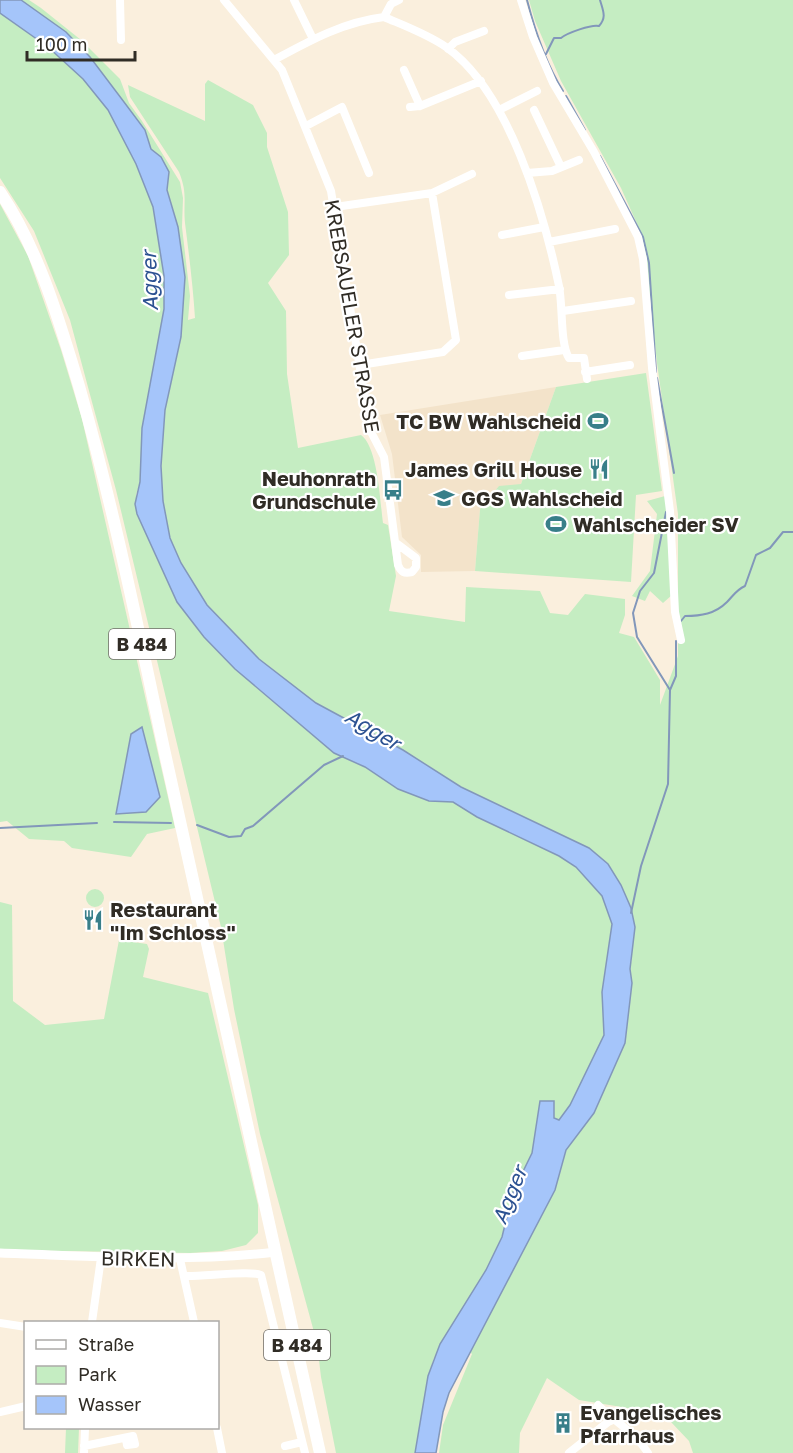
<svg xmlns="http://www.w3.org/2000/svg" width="793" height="1453" viewBox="0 0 793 1453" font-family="'Golos Text',sans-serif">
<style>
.built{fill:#f3e3ca}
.green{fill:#c5edc2}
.water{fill:#a5c5fa;stroke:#8297ba;stroke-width:1.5}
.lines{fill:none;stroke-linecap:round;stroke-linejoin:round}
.stream{stroke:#8297ba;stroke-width:2}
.minor{stroke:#fff;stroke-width:8}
.tertiary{stroke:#fff;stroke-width:9}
.primary{stroke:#fff;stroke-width:12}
.labels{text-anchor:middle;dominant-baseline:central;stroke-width:4.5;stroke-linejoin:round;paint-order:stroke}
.shield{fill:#fff;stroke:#6e6b66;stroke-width:1.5}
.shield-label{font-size:18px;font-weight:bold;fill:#302c25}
.street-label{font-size:20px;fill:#302c25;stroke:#fff}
.poi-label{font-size:20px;font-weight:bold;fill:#302c25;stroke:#fff;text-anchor:start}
.water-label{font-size:21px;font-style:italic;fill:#2c5292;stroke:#fff}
</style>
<rect width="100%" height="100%" fill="#faefdd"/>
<path class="built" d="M556 387 521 484 480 509 475 571 421 572V555L402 537 392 454 380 415Z"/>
<path class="green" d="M21 0H29L41 8 81 40 120 79 129 103 142 121 180 182 183 198 182 227 190 296 188 320 195 318C193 286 189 255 185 223 183 202 188 194 179 172L130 97 128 85 205 121V84L208 80 253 105 267 133V147L288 212 289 255 268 283 286 311 287 374 298 448 361 435C378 447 380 502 383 523L388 525 396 576 389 611 465 622 466 587 540 591 550 613 568 615 585 594 625 599V615L619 633 634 637 660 680V705L678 656V514L657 363 651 304 638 226 621 188 561 81 535 21 529 0H793V1453H693L689 1441 671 1422 658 1413 579 1400 547 1378 520 1433 519 1453H439L443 1425 472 1354 470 1352 555 1190 566 1150 594 1113 625 1043 632 983 630 969 632 957 631 908 621 885 608 864 589 848 461 787 403 750 316 703 259 659 207 605 181 563 170 538 163 501 161 466 165 410 181 337 178 227 167 190 169 172 161 157 151 149 145 130 90 57 66 32Z
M0 13 48 47 83 79 108 110 136 164 153 207 164 276V309L142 428 140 482 136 495 153 550 177 602 204 637 235 669 334 753 365 767 398 789 441 802H453L477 817 559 856 576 867 602 896 612 924 602 992 604 1035 570 1105 558 1121 554 1119 540 1101 532 1153 513 1192 502 1237 486 1270 434 1358 428 1376 415 1453H336L321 1377 317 1343 260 1134 234 1009 221 927 116 490 92 402 70 320 34 231 0 178Z
M0 204 28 256 61 350 82 419 175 828 147 834 131 857 72 848 64 841 29 839 7 821 0 822Z
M646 373 662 491 636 495 631 582 475 571 480 509 499 486 521 484 556 387Z
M665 496 668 508 672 595 663 603 650 591 645 601 632 596 650 571 657 514 647 501Z
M86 898a9 9 0 1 1 18 0a9 9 0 1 1-18 0Z
M0 902 12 905 13 1001 45 1025 104 1019 119 940 147 944 149 949 143 977 208 993 258 1205V1233L246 1245 222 1251 190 1253 0 1250Z
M66 1428H79L78 1453H65Z"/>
<path class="water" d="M0 0H21L66 32 90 57 121 98 145 130 151 149 161 157 169 172 167 190 178 227 185 277 181 337 165 410 161 466 163 501 170 538 181 563 207 605 259 659 316 703 403 750 461 787 589 848 608 864 621 885 631 908 635 927 630 969 632 983 625 1043 594 1113 566 1150 555 1190 449 1393 443 1412 436 1453H415L428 1376 440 1344 486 1270 502 1237 513 1192 532 1153 540 1101H554V1118L559 1120 570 1105 604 1035 602 992 612 924 602 896 576 867 559 856 477 817 453 802 429 801 398 789 365 767 334 753 235 669 204 637 177 602 137 514 135 504 140 482 142 428 164 309V276L153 207 136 164 108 110 83 79 48 47 0 13Z
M142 727 160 797 146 812 116 814 131 734Z"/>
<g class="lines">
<path class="stream" d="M527 0C535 31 546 64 563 91
M546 54 554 38H561C567 33 592 24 599 26 607 17 603 11 600 0
M566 96 585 130
M600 156 643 237 649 263 656 372
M657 378 674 473
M681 621 685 616C701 616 715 614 727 602 733 596 736 590 745 586L756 555 770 548 783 532H793
M670 690 676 676V641
M114 822 171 823
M197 825 229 837 241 836 245 829 253 826 324 765 343 756
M0 828 97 823
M631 913 641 866 668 784 670 690 637 637 633 613 640 591 654 573 666 512"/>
<path class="minor" d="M120 0 121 40
M224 0 282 70 331 191 370 430 384 457 398 565C401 572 404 574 412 572L416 567V558L396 543
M294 0 313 39
M521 0 533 37 553 83 594 152 638 237 643 259 652 368 670 511 675 612 681 640
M384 17C405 26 427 34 446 47 509 91 544 214 559 286 563 306 560 344 569 358H584L587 379
M448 49 455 42 484 31
M274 60C309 41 343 22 384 17L391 4 399 0
M404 70 420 106
M410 107 420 106 481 81
M499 110 537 91
M534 110 561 167
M306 126 342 107 369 173
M527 173 552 171 579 160
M335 207 432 193 472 174
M502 235 544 227
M549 242 615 229
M509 295 560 289
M563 311 631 301
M522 356 564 350
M360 365 443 352 456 340 432 193
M585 372 630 365
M180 1259 194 1322
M184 1276C201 1277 251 1270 261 1275L305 1453
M92 1322 101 1258
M0 1323 26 1327
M598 1405C615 1422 635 1432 648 1453
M0 1412 26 1406
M217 1428 222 1453
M84 1446 133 1436 135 1444 127 1445 126 1439
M285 1446 302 1442
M84 1453 85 1428
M569 1453 608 1422 615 1419"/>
<path class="tertiary" d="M0 1253C92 1256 184 1263 276 1252"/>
<path class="primary" d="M0 192C39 250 59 320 79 386 113 505 138 628 164 749 215 984 269 1218 320 1453"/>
</g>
<defs>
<g id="stadium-bare" transform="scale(1.62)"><path d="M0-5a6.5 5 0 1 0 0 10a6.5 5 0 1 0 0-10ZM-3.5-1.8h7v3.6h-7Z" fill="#387f89" stroke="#fff" stroke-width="2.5" paint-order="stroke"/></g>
<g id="restaurant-bare" transform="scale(1.62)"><path d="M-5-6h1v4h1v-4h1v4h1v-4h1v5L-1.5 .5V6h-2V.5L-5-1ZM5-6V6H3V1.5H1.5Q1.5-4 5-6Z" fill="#387f89" stroke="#fff" stroke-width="2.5" paint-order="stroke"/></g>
<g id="bus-bare" transform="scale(1.62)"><path d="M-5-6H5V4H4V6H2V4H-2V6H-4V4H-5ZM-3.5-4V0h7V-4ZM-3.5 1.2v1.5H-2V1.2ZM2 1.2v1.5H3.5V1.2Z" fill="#387f89" stroke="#fff" stroke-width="2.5" paint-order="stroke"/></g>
<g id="school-bare" transform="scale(1.62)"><path d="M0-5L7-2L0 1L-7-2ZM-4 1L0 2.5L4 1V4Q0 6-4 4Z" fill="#387f89" stroke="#fff" stroke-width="2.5" paint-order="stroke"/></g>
<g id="building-bare" transform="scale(1.62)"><path d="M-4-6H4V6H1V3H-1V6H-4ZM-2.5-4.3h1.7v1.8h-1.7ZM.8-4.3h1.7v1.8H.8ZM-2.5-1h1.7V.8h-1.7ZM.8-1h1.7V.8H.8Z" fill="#387f89" stroke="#fff" stroke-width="2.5" paint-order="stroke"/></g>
</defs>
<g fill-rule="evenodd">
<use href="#stadium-bare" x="598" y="421"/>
<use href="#restaurant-bare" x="599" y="469"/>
<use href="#bus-bare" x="393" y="490"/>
<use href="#school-bare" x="444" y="498"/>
<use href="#stadium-bare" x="556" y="524"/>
<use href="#restaurant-bare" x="93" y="920"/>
<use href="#building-bare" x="563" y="1423"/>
</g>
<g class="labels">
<g class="shield">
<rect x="109" y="629" width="66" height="30" rx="4.5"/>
<rect x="264" y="1330" width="66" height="30" rx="4.5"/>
</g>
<g class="shield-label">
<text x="142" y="644">B 484</text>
<text x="297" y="1345">B 484</text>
</g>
<g class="street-label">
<text transform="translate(353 316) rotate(80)">KREBSAUELER STRASSE</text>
<text transform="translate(138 1258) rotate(1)">BIRKEN</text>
</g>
<g class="poi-label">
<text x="581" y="421" text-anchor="end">TC BW Wahlscheid</text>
<text x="582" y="469" text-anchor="end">James Grill House</text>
<text x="376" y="478" text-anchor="end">Neuhonrath<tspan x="376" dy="23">Grundschule</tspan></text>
<text x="461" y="498">GGS Wahlscheid</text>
<text x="573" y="524">Wahlscheider SV</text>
<text x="110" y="909">Restaurant<tspan x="110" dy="23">"Im Schloss"</tspan></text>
<text x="580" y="1412">Evangelisches<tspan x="580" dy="23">Pfarrhaus</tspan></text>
</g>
<g class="water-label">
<text transform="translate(149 281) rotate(-92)">Agger</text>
<text transform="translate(373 729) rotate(31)">Agger</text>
<text transform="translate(509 1195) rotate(-68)">Agger</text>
</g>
</g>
<rect x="24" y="1321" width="195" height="108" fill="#ffffff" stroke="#acaba8" stroke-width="1.5"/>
<rect x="36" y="1340" width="30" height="9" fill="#ffffff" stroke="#acaba8" stroke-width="1.5"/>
<text x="78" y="1351" font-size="18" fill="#302c25">Straße</text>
<rect x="36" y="1366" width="30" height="18" fill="#c5edc2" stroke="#acaba8" stroke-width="1.5"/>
<text x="78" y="1381" font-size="18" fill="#302c25">Park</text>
<rect x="36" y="1396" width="30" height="18" fill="#a5c5fa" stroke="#acaba8" stroke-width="1.5"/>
<text x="78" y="1411" font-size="18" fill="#302c25">Wasser</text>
<path d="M27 51v9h108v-9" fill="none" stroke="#302c25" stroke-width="3"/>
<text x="36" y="51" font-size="18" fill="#302c25" stroke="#ffffff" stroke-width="4.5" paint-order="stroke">100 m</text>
</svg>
